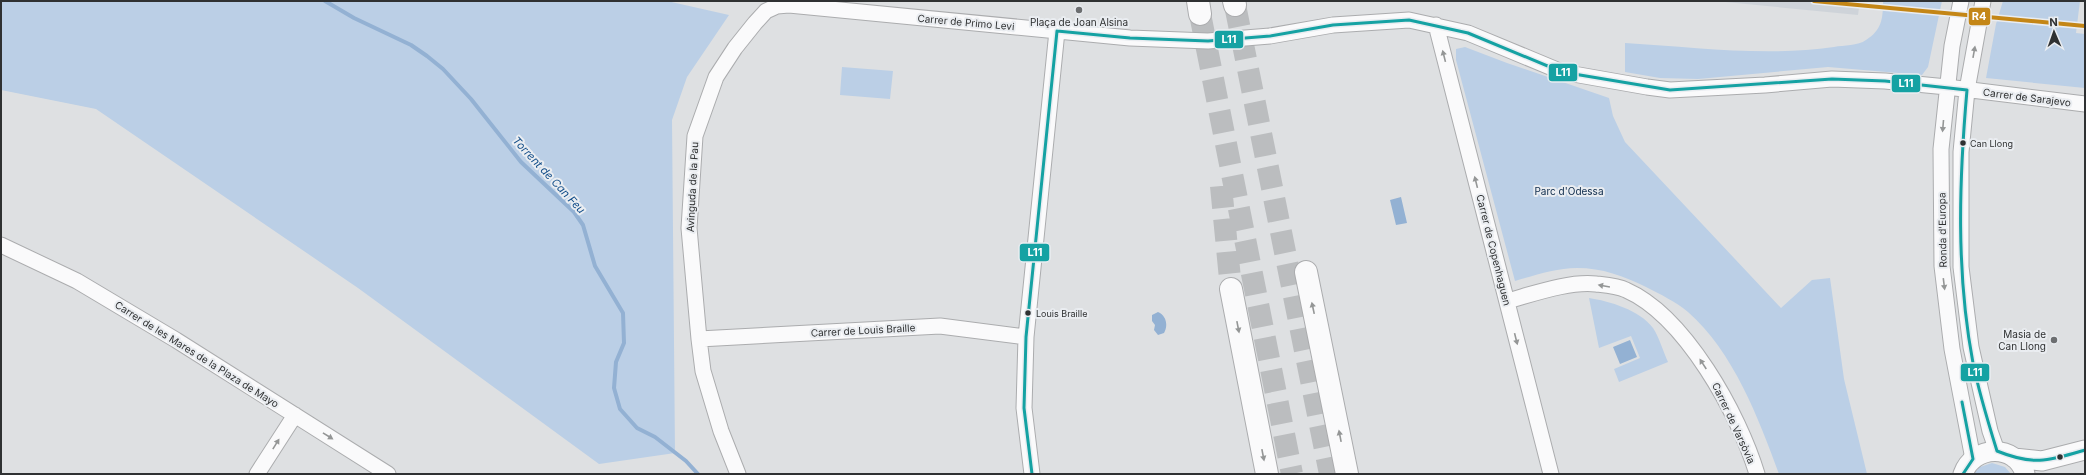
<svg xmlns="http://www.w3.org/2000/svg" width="2086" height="475" viewBox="0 0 2086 475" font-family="Inter,sans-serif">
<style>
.built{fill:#ced3d9}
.green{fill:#bbcfe6}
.water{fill:#93b1d3}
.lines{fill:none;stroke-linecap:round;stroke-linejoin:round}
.stream{stroke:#93b1d3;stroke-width:4}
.highway-tunnel{stroke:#bbbdbf;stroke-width:22;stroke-dasharray:22 11;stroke-linecap:butt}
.minor-casing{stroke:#abacae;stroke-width:17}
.major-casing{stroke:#abacae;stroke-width:21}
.highway-casing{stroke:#abacae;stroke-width:24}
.minor{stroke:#fafafb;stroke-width:15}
.major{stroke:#fafafb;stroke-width:19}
.highway{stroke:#fafafb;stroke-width:22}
.bus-1-casing{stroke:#eaedf1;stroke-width:6}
.bus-1{stroke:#15a2a3;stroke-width:3}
.rail-1-casing{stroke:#eaedf1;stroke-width:7}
.rail-1{stroke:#c48616;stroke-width:4}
.oneway{fill:#949696}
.poi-dot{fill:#6c6e70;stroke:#eaedf1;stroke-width:1.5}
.bus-dot{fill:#2f3132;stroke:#eaedf1;stroke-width:1.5}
.labels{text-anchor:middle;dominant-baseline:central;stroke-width:4;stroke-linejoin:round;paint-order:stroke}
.bus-label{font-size:9px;fill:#2f3132;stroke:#eaedf1;text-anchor:start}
.street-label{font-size:10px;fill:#2f3132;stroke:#eaedf1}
.poi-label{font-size:10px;fill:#2f3132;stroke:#eaedf1}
.park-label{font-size:10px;fill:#0c2a4a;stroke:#eaedf1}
.water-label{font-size:11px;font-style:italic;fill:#114d89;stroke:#eaedf1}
.line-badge{stroke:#eaedf1;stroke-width:1.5}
.badge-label{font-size:11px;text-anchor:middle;font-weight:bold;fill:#fff}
</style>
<rect width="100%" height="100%" fill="#dee0e2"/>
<path class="built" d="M1715 1H1860L1858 15Z"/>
<path class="green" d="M1 1H667L729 15 687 77 672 120 675 453 599 464 358 288 96 109 1 90Z
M1883 1H1942L1928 67 1922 75 1828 67 1698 79 1660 78 1625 72V43C1695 47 1765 57 1834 47 1844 45 1858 46 1866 40 1882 30 1883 18 1883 1Z
M2003 1H2080L2076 33 2085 34V88L1986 78 1996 24Z
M1465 47 1507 63 1609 98 1613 116 1625 142 1781 308 1812 280 1830 278 1844 379 1867 474H1779C1759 419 1733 351 1688 312 1676 302 1660 294 1646 287 1624 276 1602 268 1577 268 1556 268 1536 275 1515 281L1456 60V49Z
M842 67 893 71 890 99 840 95Z
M1589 298C1609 301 1640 310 1653 328 1659 337 1663 351 1668 362L1619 382 1614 369 1640 358 1631 336 1599 348Z
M1992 463 2005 467 2011 474H1974L1980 467Z"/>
<path class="water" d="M1401 197 1407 223 1396 225 1390 200Z
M1158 312C1167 316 1168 326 1164 333L1158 335 1154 330 1155 325 1152 321V315Z
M1630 340 1637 357 1620 364 1613 347Z"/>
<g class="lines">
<path class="stream" d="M325 1 354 18 411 45 427 56 443 69 471 99 521 162 574 212 583 225 595 266 623 313 624 343 616 362 614 388 620 409 637 428 655 437 686 461 698 474"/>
<path class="highway-tunnel" d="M1235 5 1330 474
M1200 14 1292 474
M1221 186 1231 289"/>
<g class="minor-casing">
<path id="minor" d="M1961 1 1952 46 1941 149 1942 266 1952 349 1973 459
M1983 1 1967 90 1961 152V267L1971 347 1990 431 1997 451
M1436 25 1551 474
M1 245 77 281 176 340 388 474
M1507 301C1533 294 1569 281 1596 284 1605 285 1618 286 1626 290 1685 316 1739 414 1757 474
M699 339 940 326 1026 337
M257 474 295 415
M738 474 721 431 703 371 699 339 689 228 695 136 716 77 735 48 755 23 766 11 777 6 789 5 1130 38 1208 41 1270 36 1333 25 1409 20 1468 33 1562 72 1647 87 1670 90 1765 85 1832 79 1885 81 1947 87 2085 104
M1032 474 1024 408 1026 337 1057 31"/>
</g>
<g class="major-casing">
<path id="major" d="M2014 458 2042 461 2085 450
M1963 474C1973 445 2016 443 2025 474"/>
</g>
<g class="highway-casing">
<path id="highway" d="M1198 1 1200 14
M1234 1 1235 5
M1306 272 1347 474
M1231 289 1267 474"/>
</g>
<use href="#minor" class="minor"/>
<use href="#major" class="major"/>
<use href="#highway" class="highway"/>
<g class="bus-1-casing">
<path id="bus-1" d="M1057 31 1130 38 1208 41 1270 36 1333 25 1409 20 1468 33 1562 72 1670 90 1832 79 1885 81 1967 90C1959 181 1956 273 1973 363 1979 393 1988 422 1997 451 2034 466 2048 461 2085 450
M1962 402 1973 459 1963 474
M1032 474 1024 408 1026 337 1057 31"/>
</g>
<use href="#bus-1" class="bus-1"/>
<g class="rail-1-casing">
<path id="rail-1" d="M1814 1 2085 26"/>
</g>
<use href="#rail-1" class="rail-1"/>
</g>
<defs><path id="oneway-solid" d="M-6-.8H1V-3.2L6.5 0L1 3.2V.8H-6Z"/></defs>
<g class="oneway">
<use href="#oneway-solid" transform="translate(1974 52) rotate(-80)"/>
<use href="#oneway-solid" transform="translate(1444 56) rotate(-104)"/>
<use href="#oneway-solid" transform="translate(1943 126) rotate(95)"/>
<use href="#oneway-solid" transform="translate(1476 182) rotate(-104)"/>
<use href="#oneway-solid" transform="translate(1944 284) rotate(83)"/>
<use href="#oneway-solid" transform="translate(1604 286) rotate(-170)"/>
<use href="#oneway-solid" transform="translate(1313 308) rotate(-102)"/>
<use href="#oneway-solid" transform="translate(1238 327) rotate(79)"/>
<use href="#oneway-solid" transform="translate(1516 339) rotate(76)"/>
<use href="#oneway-solid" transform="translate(1703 364) rotate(-123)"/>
<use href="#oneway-solid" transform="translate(328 436) rotate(32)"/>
<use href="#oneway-solid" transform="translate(1340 436) rotate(-101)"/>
<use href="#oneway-solid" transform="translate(276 444) rotate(-58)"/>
<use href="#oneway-solid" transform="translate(1263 455) rotate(79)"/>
</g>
<g class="poi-dot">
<circle cx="1079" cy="10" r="4"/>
<circle cx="2054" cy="340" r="4"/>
</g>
<g class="bus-dot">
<circle cx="1963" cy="143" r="3.5"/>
<circle cx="1028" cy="313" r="3.5"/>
<circle cx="2060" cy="457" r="3.5"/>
</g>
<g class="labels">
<g class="bus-label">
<text x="1970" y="143">Can Llong</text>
<text x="1036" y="313">Louis Braille</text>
</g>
<g class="street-label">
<text transform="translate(966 22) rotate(5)">Carrer de Primo Levi</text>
<text transform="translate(2027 97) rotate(7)">Carrer de Sarajevo</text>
<text transform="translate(692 187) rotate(-87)">Avinguda de la Pau</text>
<text transform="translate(1942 230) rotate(-91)">Ronda d'Europa</text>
<text transform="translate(1494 250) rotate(76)">Carrer de Copenhaguen</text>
<text transform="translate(863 330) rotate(-3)">Carrer de Louis Braille</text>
<text transform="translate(197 354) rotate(32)">Carrer de les Mares de la Plaza de Mayo</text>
<text transform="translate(1734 423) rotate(65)">Carrer de Varsòvia</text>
</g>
<g class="poi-label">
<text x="1079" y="22">Plaça de Joan Alsina</text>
<text x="2046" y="334" text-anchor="end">Masia de<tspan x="2046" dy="12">Can Llong</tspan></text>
</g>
<g class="park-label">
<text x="1569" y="191">Parc d'Odessa</text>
</g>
<g class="water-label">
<text transform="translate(549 175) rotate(47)">Torrent de Can Feu</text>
</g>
</g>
<g class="line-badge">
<rect x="1968" y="7" width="23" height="19" rx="4" fill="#c48616"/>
<rect x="1214" y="30" width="30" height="19" rx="4" fill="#15a2a3"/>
<rect x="1548" y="63" width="30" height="19" rx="4" fill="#15a2a3"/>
<rect x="1891" y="74" width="30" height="19" rx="4" fill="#15a2a3"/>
<rect x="1019" y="243" width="31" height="19" rx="4" fill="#15a2a3"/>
<rect x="1960" y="363" width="30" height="19" rx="4" fill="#15a2a3"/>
</g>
<g class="badge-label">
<text x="1979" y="20">R4</text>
<text x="1229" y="43">L11</text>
<text x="1563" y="76">L11</text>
<text x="1906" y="87">L11</text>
<text x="1035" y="256">L11</text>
<text x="1975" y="376">L11</text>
</g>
<rect width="2086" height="475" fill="none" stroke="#2f3132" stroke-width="4"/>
<g transform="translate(2054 32) rotate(358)" stroke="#eaedf1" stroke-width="3" paint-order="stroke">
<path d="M0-3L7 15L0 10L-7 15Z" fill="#2f3132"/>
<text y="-6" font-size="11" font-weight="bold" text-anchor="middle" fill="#2f3132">N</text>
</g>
</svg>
